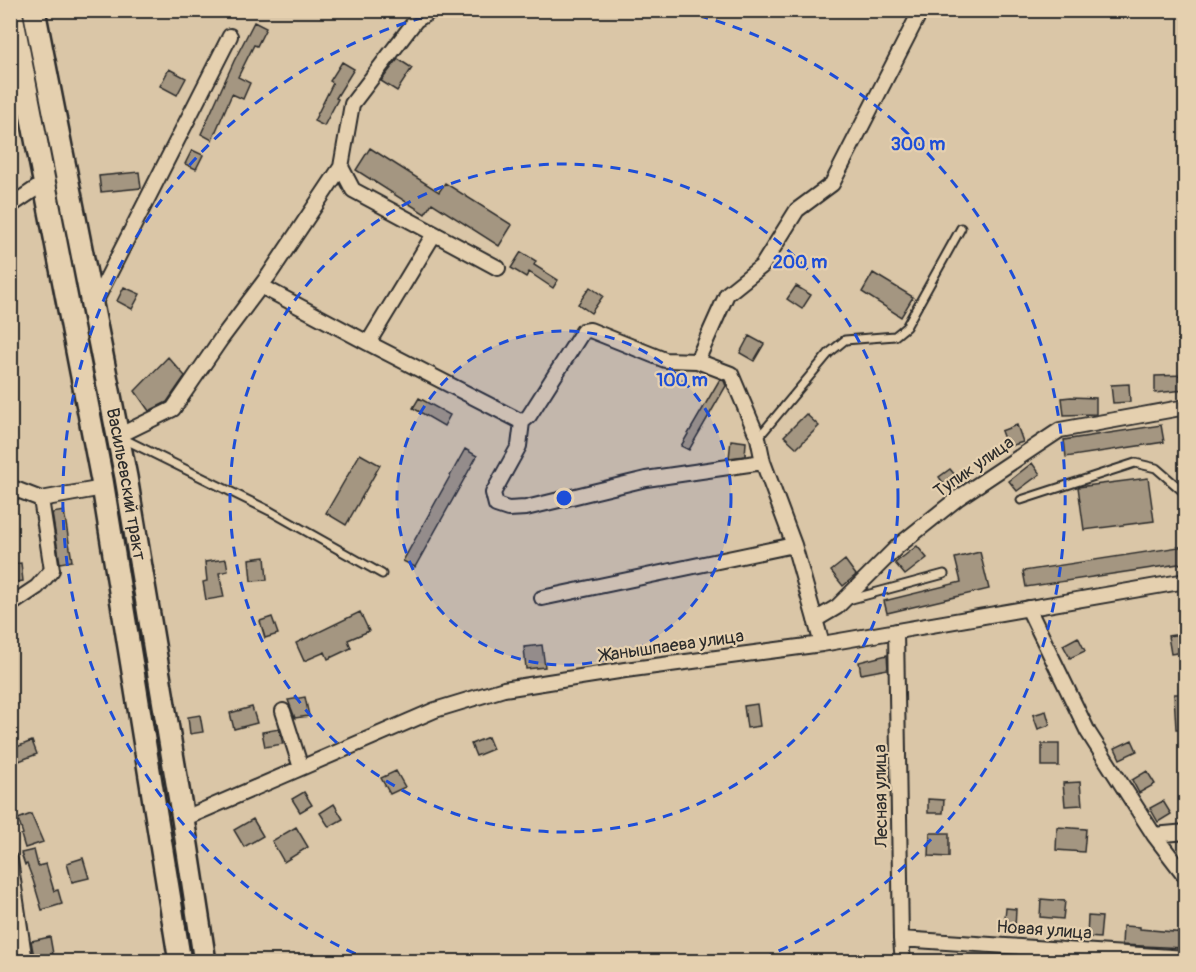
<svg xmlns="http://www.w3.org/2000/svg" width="1196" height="972" viewBox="0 0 1196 972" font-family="Pangolin,sans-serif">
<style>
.building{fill:#a49681;stroke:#2b2b2b;stroke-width:1.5}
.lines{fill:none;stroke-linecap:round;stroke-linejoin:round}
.lane-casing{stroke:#2b2b2b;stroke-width:11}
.street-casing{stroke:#2b2b2b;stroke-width:18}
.primary-casing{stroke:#2b2b2b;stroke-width:26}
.lane{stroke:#e5d0af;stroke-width:7}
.street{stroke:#e5d0af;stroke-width:14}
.primary{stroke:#e5d0af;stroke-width:21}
.ring{fill:none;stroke:#1d4ed8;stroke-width:3;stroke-dasharray:10 8}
.labels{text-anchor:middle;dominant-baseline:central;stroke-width:4.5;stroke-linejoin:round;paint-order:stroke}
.street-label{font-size:18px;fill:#2b2b2b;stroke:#e5d0af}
.centre{fill:#1d4ed8;stroke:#e5d0af;stroke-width:3}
.ring-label{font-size:18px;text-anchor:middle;font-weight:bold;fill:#1d4ed8;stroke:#e5d0af;stroke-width:4.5;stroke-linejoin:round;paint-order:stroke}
</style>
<rect width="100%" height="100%" fill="#dac6a7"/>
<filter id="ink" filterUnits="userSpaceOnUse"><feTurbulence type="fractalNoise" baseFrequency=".0167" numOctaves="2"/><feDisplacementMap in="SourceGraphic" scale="12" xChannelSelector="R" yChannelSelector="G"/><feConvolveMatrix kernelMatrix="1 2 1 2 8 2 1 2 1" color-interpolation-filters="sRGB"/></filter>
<g filter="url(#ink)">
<path class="building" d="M254 22 266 28 257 46 254 45 238 77 250 83 243 99 232 94 212 140 201 134 234 61Z
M398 59 412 68 397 91 381 81Z
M342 62 354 69 336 98 338 99 324 126 314 121 333 83 330 81Z
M169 69 186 78 177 95 160 86Z
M370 148 439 192 445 183 512 225 499 246 432 203 425 214 356 170Z
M192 150 203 155 196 169 185 164Z
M139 172 141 188 101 192 99 176Z
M521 252 536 261 534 265 558 280 553 288 529 272 526 277 511 268Z
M873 273 913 297 901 317 862 292Z
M796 286 811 295 802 309 787 299Z
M124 287 140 294 132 309 117 301Z
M590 287 603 296 591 313 578 304Z
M749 336 764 344 754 361 740 353Z
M168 357 185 376 167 402 149 411 135 391Z
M1185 375V390L1155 393V376Z
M720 379 724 381 726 386 689 450 681 446Z
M1129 384 1130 402 1113 403 1111 385Z
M1071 397 1096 398V414L1064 415 1062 398Z
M419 398 450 415 444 426 413 408Z
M806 414 819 426 797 448 784 436Z
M1017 425 1023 442 1007 447 1001 431Z
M1161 425 1164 442 1066 457 1064 440Z
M731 440 746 442 745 456 729 458Z
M465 449 477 456 415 567 403 561Z
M360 454 380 465 346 525 326 513Z
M1032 463 1040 474 1017 491 1009 481Z
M950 469 960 481 948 490 939 477Z
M1148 478 1154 521 1084 530 1078 487Z
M64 511 72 561 60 563 52 513Z
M917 546 927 558 905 575 895 563Z
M1185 546V563L1026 587 1023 571Z
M980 552 989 589 887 613 884 601 961 582 955 558Z
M265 557 267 580 251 581 249 559Z
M226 559 228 571 219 573 224 597 206 600 203 582 207 581 205 562Z
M845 560 856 575 843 586 831 571Z
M21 563 23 581 10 583V564Z
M360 612 369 631 348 640 351 648 328 659 325 652 304 661 296 643Z
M272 617 278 634 265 638 260 621Z
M1181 634 1184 652 1171 654 1168 636Z
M1078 637 1085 651 1070 658 1063 645Z
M542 645 545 667 526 669 524 647Z
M887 655 888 669 861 674 859 662Z
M1174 694H1185V729H1176Z
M305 697 309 716 295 718 288 700Z
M757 704 760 726 747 728 744 706Z
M252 707 257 723 234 729 230 713Z
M1046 711 1050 725 1038 729 1033 715Z
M200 715 203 732 190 734 188 717Z
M279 729 283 744 265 747 262 732Z
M488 737 493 749 476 756 471 744Z
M1132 740 1137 751 1120 759 1115 748Z
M32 741 37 754 19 761 14 748Z
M1042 744H1059V766H1042Z
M396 771 405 787 390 794 381 778Z
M1147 771 1155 784 1139 793 1132 780Z
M1080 782 1082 805 1065 806 1063 783Z
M304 792 312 805 300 812 292 799Z
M928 799 944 800 943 813H928Z
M1163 801 1171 814 1158 822 1150 808Z
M334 804 343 819 329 827 320 813Z
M31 814 43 842 25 848 21 835 23 834 18 819Z
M253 819 263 836 244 847 234 830Z
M296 827 308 847 284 862 272 841Z
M1057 827 1086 829 1084 852 1056 850Z
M930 833H949V857L929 856Z
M34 850 38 866 46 864 54 891 58 890 62 904 42 910 33 880 27 864 25 865 21 853Z
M83 858 89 878 72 882 67 863Z
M1041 899 1065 901 1063 919 1040 917Z
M1006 908 1016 909 1015 928 1004 927Z
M1088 916 1102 917 1100 938 1087 937Z
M1123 926 1140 927V929L1185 933V948L1122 945Z
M50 937 53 954 34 957 31 941Z"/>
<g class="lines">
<g class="lane-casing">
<path id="lane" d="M758 438 829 353 845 340 895 336 906 327 961 228
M124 439 270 511 382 574
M1021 500 1135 463 1156 468 1186 494
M848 600 944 574"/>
</g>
<g class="street-casing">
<path id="street" d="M10 88 25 82
M341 167 353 190 498 268
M10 206 44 183
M261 286 368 343 434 234
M93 306 230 36
M368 343 522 422 529 416 583 331 590 330 665 360 697 361
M522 422 519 446 493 493 496 505 508 509 526 508 646 479 763 462
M118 436 173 409 221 339 269 275 341 167 352 104 416 20 432 10
M10 487 41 499
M542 598 794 545
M10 605 37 587 52 570 41 499 103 488
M1028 608 1088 732 1154 835 1186 877
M815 620 837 607 898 546 958 498 1060 430 1186 407
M896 631 901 939 903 962
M822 644 794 545 763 462 758 438 731 374 697 361 727 294 762 266 797 210 832 184 921 10
M283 711 301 768
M183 819 435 710 504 689 625 670 822 644 1186 581
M1154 835 1186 832
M10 860 25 962
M901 939 1186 958"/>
</g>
<g class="primary-casing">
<g id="primary">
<path d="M11 10 102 480 180 962"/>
<path id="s1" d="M34 10 126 477 183 819 205 962"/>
</g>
</g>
<use href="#lane" class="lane"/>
<use href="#street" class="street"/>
<use href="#primary" class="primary"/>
</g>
</g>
<circle cx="564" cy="498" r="167" fill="#1d4ed8" fill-opacity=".12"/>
<g class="ring">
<circle cx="564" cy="498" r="167"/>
<circle cx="564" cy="498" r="334"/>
<path d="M372 961A501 501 0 0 1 447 11M681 11A501 501 0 0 1 756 961"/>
</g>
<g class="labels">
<g class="street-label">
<text transform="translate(974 467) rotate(-35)">Тупик улица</text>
<text stroke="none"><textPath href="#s1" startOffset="483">Васильевский тракт</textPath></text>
<text transform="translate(672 646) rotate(-8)">Жанышпаева улица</text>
<text transform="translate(881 796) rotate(-91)">Лесная улица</text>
<text transform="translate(1044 930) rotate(4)">Новая улица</text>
</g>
</g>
<circle cx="564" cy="498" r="9" class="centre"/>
<g class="ring-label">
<text x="918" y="150">300 m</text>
<text x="800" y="268">200 m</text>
<text x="682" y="386">100 m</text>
</g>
<rect width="1196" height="972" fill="none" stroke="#e5d0af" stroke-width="36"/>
<rect x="18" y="18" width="1160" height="936" fill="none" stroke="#2b2b2b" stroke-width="2" filter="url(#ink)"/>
</svg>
